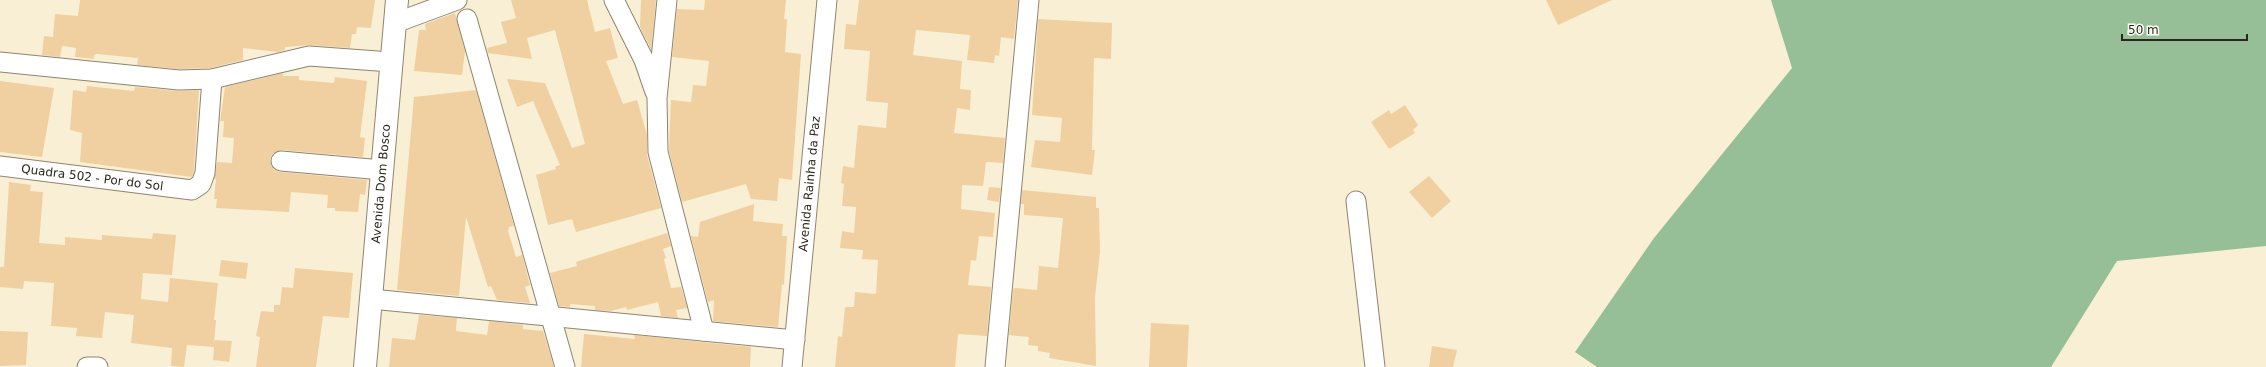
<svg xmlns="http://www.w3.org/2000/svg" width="2266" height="367" viewBox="0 0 2266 367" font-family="'DejaVu Sans',sans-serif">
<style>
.forest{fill:#96bf97}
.building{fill:#f0d0a0}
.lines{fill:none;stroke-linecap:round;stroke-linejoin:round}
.minor-casing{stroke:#8f856e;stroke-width:21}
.tertiary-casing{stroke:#8f856e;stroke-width:24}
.minor{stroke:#fff;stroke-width:19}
.tertiary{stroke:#fff;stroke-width:22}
.labels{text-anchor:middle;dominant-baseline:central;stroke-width:4;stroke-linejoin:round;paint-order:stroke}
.street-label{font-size:12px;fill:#2b271d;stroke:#fffdf8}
</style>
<rect width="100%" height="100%" fill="#f9efd5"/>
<path class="forest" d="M1771 0H2266V246L2117 261 2051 367H1597L1575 352 1654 238 1792 68Z"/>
<path class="building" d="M80 0H375L371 28 357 27 356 34H352L350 48 310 45 285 47V50L278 52 243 48V60L211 68 179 69 137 65 138 58 97 54 94 55V59L75 57 76 48 62 46 60 57 42 55 44 36 53 37 55 14 78 16Z
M511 0H587L595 32 610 28 618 58 606 61 623 104 637 100 647 135V155L661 208 576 232 572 219 548 225 536 175 556 169 555 167 560 165 533 101 517 107 507 79 545 83 572 148 585 144 555 30 527 38 532 59 488 53 487 48 507 43 501 22 516 18Z
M641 0H656L651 49 640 27Z
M705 0H786L784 19H787L785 52 801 54 792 180 779 178 777 201 751 199 746 184 682 202 669 151 671 100 691 102 693 85 706 86 709 61 672 57 677 9 704 10Z
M859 0H1018L1014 39 1001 37 999 56 995 55 994 63 967 60 970 35 916 30 913 55 962 61 960 89 971 90 970 110 957 108 954 133 1005 138 1003 163 986 162 983 186 962 185 961 209 995 213 993 237 979 236 976 261 971 260 968 285 991 287 987 336 958 334 955 367H835L838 336 842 337 845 307H854L855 292 876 294 878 260 862 259 863 250 840 248 842 231 854 233 856 207 842 206 844 184 841 183 843 166 854 168 858 125 886 128 888 103 866 101 870 51 844 49 846 24 856 25Z
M1546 0H1612L1558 25Z
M455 13 465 51 462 75 414 71 419 30H426L425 24Z
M1038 19 1112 23 1111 59 1094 58 1092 150H1095L1092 175 1031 167 1035 140 1060 142 1062 118 1032 115Z
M283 73V76H299V80L334 83 335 77 367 81 360 137 365 138 363 157 282 150 272 154 270 160 274 170 280 172 367 180 365 195 360 194 358 212 335 211V208H327L328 195 291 192 289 212 216 208 217 199H214L216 179H214L217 162 232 163 234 138 223 137 224 121H220L225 87Z
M0 81 54 88 42 157 0 152Z
M87 86 134 91 135 87 178 91 199 90 194 171 192 177 80 162 82 133 70 130 73 90 86 92Z
M476 90 514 226 509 227 508 231 516 257 522 255 530 285 525 287 530 303 497 300 491 286 488 287 466 217 459 296 397 290 414 97Z
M1405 105 1418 125 1413 130 1415 133 1389 149 1371 122 1389 110 1391 114Z
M1429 176 1451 201 1432 218 1409 192Z
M9 182 31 185 30 191 43 192 39 243 65 245V237L102 240V235L152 239 153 233 176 235 172 275 143 273 141 299 168 302 170 278 218 283 214 320H216L214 344 215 340 232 341 229 362 213 360 214 347 187 345 184 367 171 366 172 348 131 343 134 315 105 312 102 338 76 336 77 328 51 326 54 283 24 281 23 289 0 287V267H4Z
M989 187 1001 188 999 202 987 200Z
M1022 190 1096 197V208H1099L1100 252 1095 297 1096 366 1049 358 1050 353 1038 351V346L1028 345 1029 337 1009 335 1013 289 1015 288 1037 290 1039 266 1058 268 1063 218 1024 215V204H1021Z
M754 204 753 221 783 224 782 236H787L784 285 782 284 778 327 713 321 714 300 708 302 691 236 698 237 700 222Z
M667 233 671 246 663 249 666 258 664 259 671 288 681 287 687 308 676 310 678 318 661 316 658 302 627 310 626 307 611 311 595 310V306L570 304V307L559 306 550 273 577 266 576 262Z
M221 260 248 263 246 279 219 276Z
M295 268 353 273 349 318 323 316 316 367H256L260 337 256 336 261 311 274 312V305H280L282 287 293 288Z
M419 315 457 318 456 331 487 335 489 321 523 325V329L543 331 554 367H389L392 338 415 340Z
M1151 323 1189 325 1187 367H1149Z
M0 331 28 332 26 365 0 366Z
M584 334 635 339 634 335 751 347 750 367H581Z
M1432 346 1457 350 1453 367H1429Z"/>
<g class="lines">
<g class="minor-casing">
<g id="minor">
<path d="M614 0 644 60 655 92"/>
<path d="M667 0 657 98 658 152 704 331"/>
<path d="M467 19 565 367"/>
<path d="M395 23 457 0"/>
<path d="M0 62 179 80 212 79 309 56 391 62"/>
<path d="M281 161 382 170"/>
<path id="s1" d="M0 166 192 190 201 184 205 173 212 79"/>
<path d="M1356 201 1375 367"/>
<path d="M371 299 795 340"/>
<path d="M87 367H98"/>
<path id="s2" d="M792 367 827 0"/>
<path d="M995 367 1029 0"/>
</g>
</g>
<g class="tertiary-casing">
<g id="tertiary">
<path id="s3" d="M365 367 397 0"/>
</g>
</g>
<use href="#minor" class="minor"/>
<use href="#tertiary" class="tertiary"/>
</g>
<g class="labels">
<g class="street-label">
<text stroke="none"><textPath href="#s1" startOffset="93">Quadra 502 - Por do Sol</textPath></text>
<text stroke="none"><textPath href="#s2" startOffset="184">Avenida Rainha da Paz</textPath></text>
<text stroke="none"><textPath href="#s3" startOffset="184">Avenida Dom Bosco</textPath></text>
</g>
</g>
<path d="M2122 34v6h125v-6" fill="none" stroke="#2b271d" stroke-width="2"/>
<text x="2128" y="34" font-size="12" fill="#2b271d" stroke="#fffdf8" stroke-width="3" paint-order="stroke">50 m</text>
</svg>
